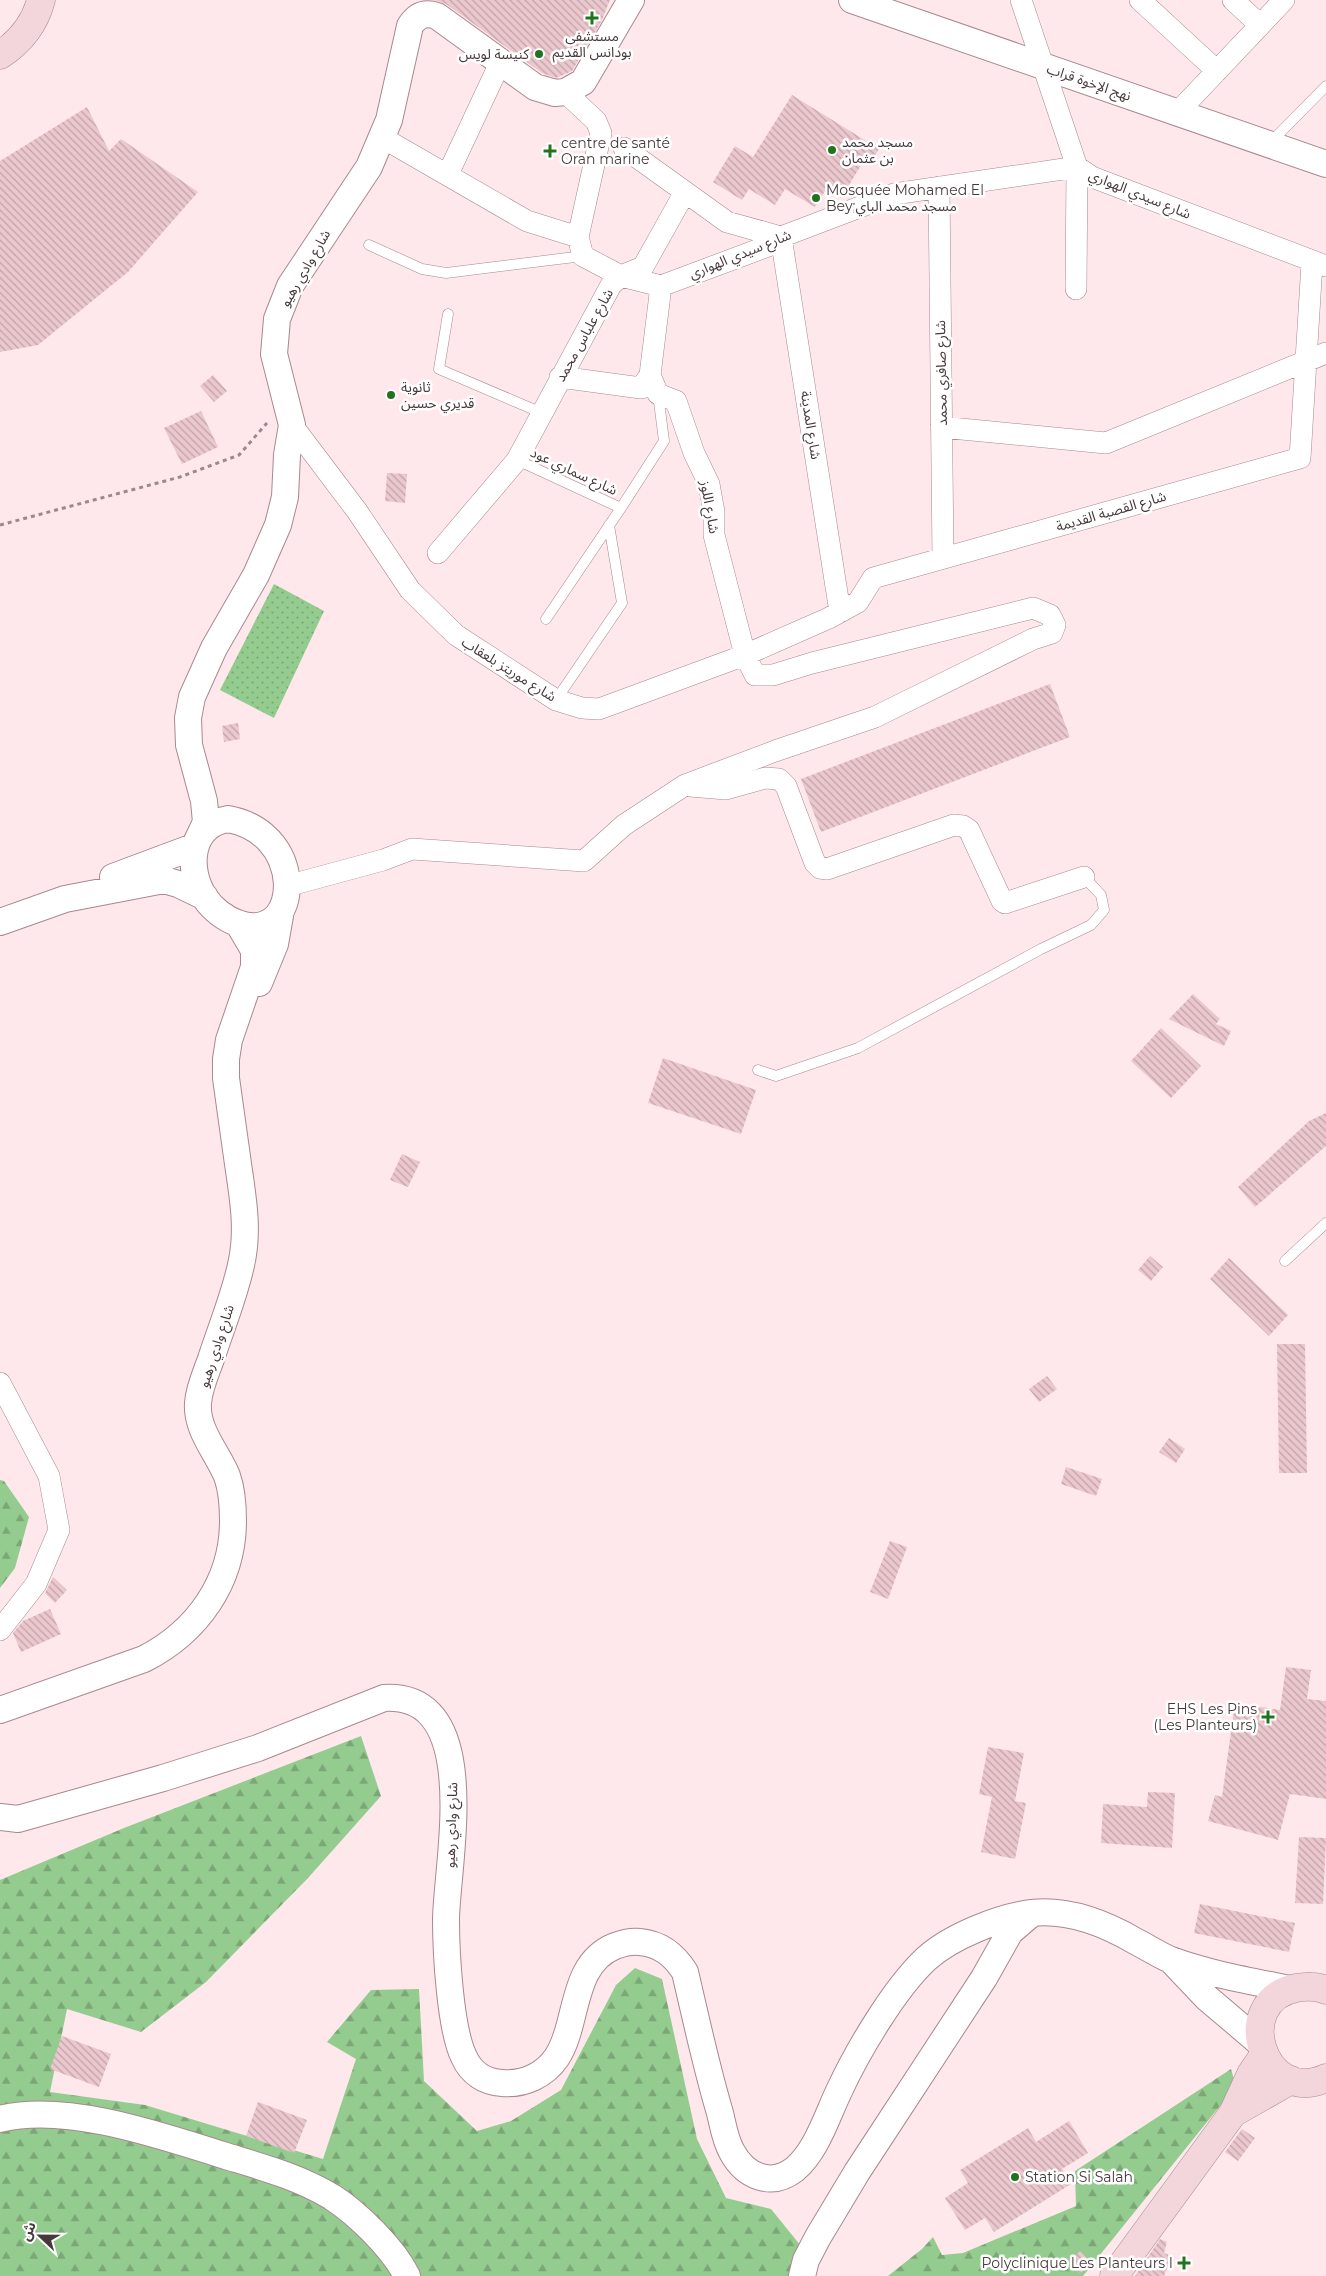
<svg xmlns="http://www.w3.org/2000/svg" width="1326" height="2276" viewBox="0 0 1326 2276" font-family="Montserrat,'Noto Sans Arabic',sans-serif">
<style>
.forest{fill:url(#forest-firs)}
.park{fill:url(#park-dots)}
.building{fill:url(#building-back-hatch)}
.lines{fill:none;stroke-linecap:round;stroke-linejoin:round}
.service-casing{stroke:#a9888e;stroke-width:11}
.minor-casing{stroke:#a9888e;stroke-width:22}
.tertiary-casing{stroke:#a9888e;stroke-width:28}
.secondary-casing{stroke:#a9888e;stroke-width:29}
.path{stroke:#9b898c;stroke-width:3;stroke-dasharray:4 4;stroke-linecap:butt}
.service{stroke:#fff;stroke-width:10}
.minor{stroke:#fff;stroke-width:21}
.tertiary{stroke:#fff;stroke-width:26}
.secondary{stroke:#f2d6dc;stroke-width:28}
.poi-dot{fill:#20741f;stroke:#fff;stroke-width:2}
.labels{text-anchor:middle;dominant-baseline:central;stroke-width:5;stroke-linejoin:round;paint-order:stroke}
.poi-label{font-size:14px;fill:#47393b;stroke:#fff;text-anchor:start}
.street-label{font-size:14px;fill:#47393b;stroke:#fff}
</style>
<defs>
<pattern id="forest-firs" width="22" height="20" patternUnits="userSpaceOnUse" patternTransform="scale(1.25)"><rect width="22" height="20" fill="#94cc90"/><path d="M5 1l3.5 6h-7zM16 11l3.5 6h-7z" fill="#7ba777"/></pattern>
<pattern id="park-dots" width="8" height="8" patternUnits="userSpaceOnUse" patternTransform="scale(1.25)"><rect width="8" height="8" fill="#94cc90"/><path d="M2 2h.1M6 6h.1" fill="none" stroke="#7ba777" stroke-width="1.8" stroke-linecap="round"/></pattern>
<pattern id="building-back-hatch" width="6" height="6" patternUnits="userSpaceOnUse" patternTransform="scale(1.25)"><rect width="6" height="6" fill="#ebc8ce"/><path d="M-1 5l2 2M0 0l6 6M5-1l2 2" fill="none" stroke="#c0a3a8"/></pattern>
</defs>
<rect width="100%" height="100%" fill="#fee8ec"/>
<path class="forest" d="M0 1480 4 1481 29 1517 15 1568 0 1588Z
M361 1736 381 1796 308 1878 206 1982 141 2032 67 2009 50 2092 145 2105 323 2159 356 2059 327 2042 371 1990 419 1989 424 2081 477 2131 511 2121 561 2090 616 1985 635 1968 662 1979 697 2139 726 2198 771 2209 801 2246 790 2276H0V1880L124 1828Z
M1231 2069 1236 2086 1083 2276H888L922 2249 933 2237 942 2255 963 2253 1076 2206 1075 2171Z"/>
<path class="park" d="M274 584 324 611 274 718 220 690Z"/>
<path class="building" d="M435 0H610L601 22 572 71 556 78 542 73 446 4Z
M792 95 879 149 868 166 863 162 843 195 828 186 815 207 785 189 775 205 749 189 742 200 713 182 735 146 753 157Z
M87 107 109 151 121 139 198 192 128 272 38 345 0 352V161Z
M213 375 227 391 214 402 200 386Z
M201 411 218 447 182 464 164 428Z
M387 473 407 474 405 503 385 501Z
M1050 684 1070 737 821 832 801 779Z
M238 723 240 739 224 742 222 726Z
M1193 994 1220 1019 1216 1024 1231 1031 1224 1046 1169 1019Z
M1161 1028 1201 1066 1171 1098 1131 1061Z
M663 1058 756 1090 741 1134 648 1103Z
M1326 1113V1146L1255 1207 1238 1187 1309 1121Z
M402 1154 420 1162 408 1187 390 1180Z
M1150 1256 1163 1267 1151 1281 1138 1270Z
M1229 1258 1288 1315 1269 1336 1210 1279Z
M1277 1344H1305L1307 1473H1279Z
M1047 1376 1057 1389 1039 1402 1029 1389Z
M1169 1438 1185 1449 1176 1463 1159 1452Z
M1066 1467 1102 1479 1096 1496 1061 1484Z
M890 1541 907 1547 888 1599 870 1592Z
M53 1577 67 1590 55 1603 45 1593Z
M50 1609 61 1634 21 1652 13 1633 23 1621Z
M1286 1667 1311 1670 1307 1699 1326 1701V1799L1290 1794 1278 1840 1208 1821 1215 1795 1222 1797 1235 1703 1280 1710Z
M988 1747 1024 1753 1015 1801 1026 1803 1015 1859 981 1852 992 1797 979 1794Z
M1148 1792 1175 1793 1172 1848 1101 1843 1103 1804 1147 1807Z
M1299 1837 1326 1838 1323 1904 1295 1903Z
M1200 1904 1295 1923 1289 1952 1194 1933Z
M62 2036 111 2054 99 2087 50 2069Z
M258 2102 307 2120 294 2153 246 2136Z
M1069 2121 1088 2153 1062 2169 1071 2184 994 2232 985 2218 965 2230 945 2198 968 2183 960 2170 1028 2128 1036 2142Z
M1242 2129 1255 2138 1238 2161 1225 2152Z
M1160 2239 1167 2242 1164 2253 1172 2256 1164 2276H1135Z
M1080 2251 1091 2262 1080 2274 1068 2262Z"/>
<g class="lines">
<g class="service-casing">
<path id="service" d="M1269 144 1326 86
M369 245 422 269 446 273 583 256
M448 314 439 369 542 413
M517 460 621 508 546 619
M621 508 664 441 658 394
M556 700 622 603 609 525
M758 1070 776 1076 858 1048 1041 949 1091 925 1104 910 1101 895 1084 877
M1285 1261 1326 1223"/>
</g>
<g class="minor-casing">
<path id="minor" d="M1021 0 1077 167 1076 289
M1140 0 1217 71
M1233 0 1260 25
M565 92 596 121 601 133 578 237 583 256 621 276 661 286 768 246 781 237 894 194 1077 167 1092 177 1326 266
M1177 113 1284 0
M383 138 527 221 578 237
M624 148 727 222 781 237 840 612
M448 174 500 63
M939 187 943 558
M560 377 641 388 650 375 661 286
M292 425 357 511 410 590 456 635 556 700 582 708 599 709 745 655 829 618 858 602 873 578 1300 458 1312 263
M941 427 1106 443 1326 353
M438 553 517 460 611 285 621 276 643 267 685 192
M690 786 726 789 765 778 779 779 786 786 815 863 820 868 827 869 954 825 963 826 969 830 1002 901 1005 903 1084 877
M287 886 383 860 412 849 584 861 624 825 685 785 775 751 875 717 1033 639 1052 633 1055 625 1050 615 1033 608 812 663 773 675H755L745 655 714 535V512L709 484 694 453 676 401 658 394 650 375
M0 1383 49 1476 59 1530 36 1584 0 1630"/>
</g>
<g class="tertiary-casing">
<path id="tertiary" d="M852 0 1326 164
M228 819C261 825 285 849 287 884 287 895 285 907 277 916 256 939 219 919 205 898 186 870 189 825 228 819Z
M197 841 206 822 204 801 189 745 188 718 192 697 214 648 256 575 278 525 285 497 287 455 292 425 274 354 277 319 290 286 369 167 389 120 410 26C417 15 425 12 437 16L535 87 555 93 565 92 583 82 631 0
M113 877 196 846
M0 922 65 899 164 880 178 884 205 897
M259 983 275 944 281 910
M0 1710 144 1659C197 1632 233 1582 233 1521 233 1506 232 1490 227 1476 217 1452 196 1430 198 1403 199 1388 206 1373 211 1359 221 1328 234 1297 241 1265 249 1231 243 1198 238 1164 234 1135 230 1106 226 1078V1059L229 1040 254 967V950L238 923
M0 1817 18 1819 163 1778 258 1748 384 1698C484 1692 447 1860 446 1919 446 1951 450 2029 464 2057 471 2073 485 2082 502 2083 524 2085 545 2075 557 2057 579 2023 570 1964 615 1946 623 1943 632 1941 640 1942 661 1944 674 1955 685 1972 696 2019 706 2066 720 2113 723 2125 725 2140 732 2152 745 2176 771 2188 795 2169 817 2150 827 2116 839 2091 857 2052 894 1989 926 1959 950 1937 999 1917 1032 1913 1069 1909 1104 1923 1135 1941 1147 1947 1159 1955 1171 1960 1209 1974 1250 1981 1290 1989
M1171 1960 1207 1998 1260 2043
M0 2119C66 2102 162 2136 226 2156 262 2167 299 2177 332 2197 358 2214 393 2248 407 2276
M802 2276 806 2260 818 2237 857 2172 984 1978 1010 1932 1031 1914"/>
</g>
<g class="secondary-casing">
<path id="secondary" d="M0 55C20 42 35 23 41 0
M1326 1990C1317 1986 1306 1986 1296 1988 1230 2001 1263 2107 1326 2078
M1233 2113 1291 2080
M1114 2276 1233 2113 1251 2074 1264 2055"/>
</g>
<path class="path" d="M0 525 180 477 239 455 267 423"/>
<use href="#service" class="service"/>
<use href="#minor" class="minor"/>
<use href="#tertiary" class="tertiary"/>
<use href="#secondary" class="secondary"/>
</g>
<g class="poi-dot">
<path d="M589.5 10.5h5v5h5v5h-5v5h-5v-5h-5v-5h5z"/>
<circle cx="539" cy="54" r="5"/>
<circle cx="832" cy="150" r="5"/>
<path d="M547.5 143.5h5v5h5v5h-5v5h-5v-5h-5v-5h5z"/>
<circle cx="816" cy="198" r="5"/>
<circle cx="391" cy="395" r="5"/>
<path d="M1265.5 1709.5h5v5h5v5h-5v5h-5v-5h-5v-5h5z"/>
<circle cx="1015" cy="2177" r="5"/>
<path d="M1181.5 2255.5h5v5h5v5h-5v5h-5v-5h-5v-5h5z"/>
</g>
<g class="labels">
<g class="poi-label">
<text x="592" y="36" text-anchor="middle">مستشفى<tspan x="592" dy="16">بودانس القديم</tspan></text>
<text x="529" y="54" text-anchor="end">كنيسة لويس</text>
<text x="842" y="142">مسجد محمد<tspan x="842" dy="16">بن عثمان</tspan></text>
<text x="561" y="143">centre de santé<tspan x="561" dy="16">Oran marine</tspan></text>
<text x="826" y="190">Mosquée Mohamed El<tspan x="826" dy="16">Bey;مسجد محمد الباي</tspan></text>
<text x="401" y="387">ثانوية<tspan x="401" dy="16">قديري حسين</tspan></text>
<text x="1257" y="1709" text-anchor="end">EHS Les Pins<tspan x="1257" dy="16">(Les Planteurs)</tspan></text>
<text x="1025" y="2177">Station Si Salah</text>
<text x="1173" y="2263" text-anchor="end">Polyclinique Les Planteurs I</text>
</g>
<g class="street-label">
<text transform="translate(1089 82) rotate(19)">نهج الإخوة قراب</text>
<text transform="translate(1140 194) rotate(22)">شارع سيدي الهواري</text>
<text transform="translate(740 254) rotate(-22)">شارع سيدي الهواري</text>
<text transform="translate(305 268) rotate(-60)">شارع وادي رهيو</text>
<text transform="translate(584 335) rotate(-61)">شارع علباس محمد</text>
<text transform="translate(941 373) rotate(-91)">شارع صافري محمد</text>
<text transform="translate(811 425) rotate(81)">شارع المدينة</text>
<text transform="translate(574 471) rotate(25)">شارع سماري عود</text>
<text transform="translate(710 507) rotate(80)">شارع اللوز</text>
<text transform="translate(1111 511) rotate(-16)">شارع القصبة القديمة</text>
<text transform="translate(509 669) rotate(32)">شارع موريتز بلعقاب</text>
<text transform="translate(216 1346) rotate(-72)">شارع وادي رهيو</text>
<text transform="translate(451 1825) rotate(-88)">شارع وادي رهيو</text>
</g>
</g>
<g transform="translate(40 2236) rotate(292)" stroke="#ffffff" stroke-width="4" paint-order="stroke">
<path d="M0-4L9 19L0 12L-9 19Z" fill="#47393b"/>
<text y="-8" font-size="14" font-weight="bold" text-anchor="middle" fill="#47393b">ش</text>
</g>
</svg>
